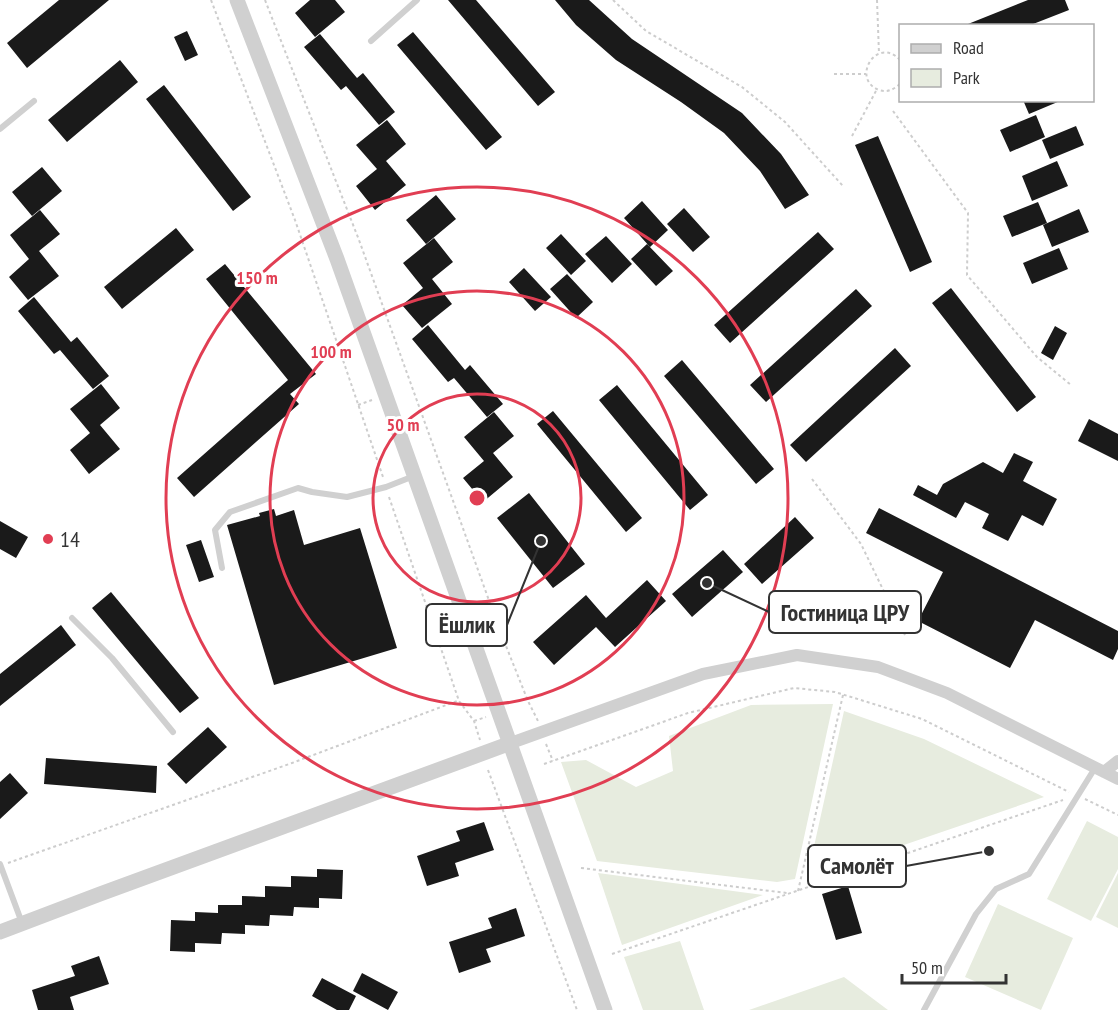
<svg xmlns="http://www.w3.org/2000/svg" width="1118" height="1010" viewBox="0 0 1118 1010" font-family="'PT Sans Narrow',sans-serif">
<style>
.green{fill:#e7ecdf}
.building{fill:#1a1a1a}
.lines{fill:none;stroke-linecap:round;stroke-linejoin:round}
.path{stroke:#cdcdcd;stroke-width:2;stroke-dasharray:3 3;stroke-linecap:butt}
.service{stroke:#d0d0d0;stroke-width:6}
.minor{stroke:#d0d0d0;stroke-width:12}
.tertiary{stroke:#d0d0d0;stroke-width:15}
.ring{fill:none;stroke:#e13e53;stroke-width:3}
.poi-dot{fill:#e13e53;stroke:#fff;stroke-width:2}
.labels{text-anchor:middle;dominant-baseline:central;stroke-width:6;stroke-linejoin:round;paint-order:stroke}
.poi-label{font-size:22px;fill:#333;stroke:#fff;text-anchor:start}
.centre{fill:#e13e53;stroke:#fff;stroke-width:3}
.ring-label{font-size:18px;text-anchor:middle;font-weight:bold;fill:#e13e53;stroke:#fff;stroke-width:6;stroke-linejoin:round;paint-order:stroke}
.leader{fill:none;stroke:#333;stroke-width:2}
.callout-dot{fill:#333;stroke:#fff;stroke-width:2}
.callout{fill:#fff;stroke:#333;stroke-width:2}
.callout-label{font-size:24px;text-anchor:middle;font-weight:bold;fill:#333}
</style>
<rect width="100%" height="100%" fill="#fff"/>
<path class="green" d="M833 704 795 879 777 882 597 861 561 762 586 760 636 787 673 771 669 736 751 705Z
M844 711 924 739 1044 797 807 878Z
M1087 821 1118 837V869L1091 921 1047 899Z
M598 873 763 895 622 945Z
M1118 873V928L1096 917Z
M998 904 1073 938 1041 1010 965 977Z
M680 941 704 1010H643L624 957Z
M844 977 888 1010H749Z"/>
<path class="building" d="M59 0H109L27 68 7 43Z
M310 0H335L345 12 315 37 295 13Z
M448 0H476L555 92 538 106Z
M555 0H589L632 39 742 113 781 154 809 195 785 209 760 171 724 133 681 102 616 60 576 25Z
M1028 0H1065L1069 10 1028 26H963Z
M187 31 198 55 185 61 174 37Z
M413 32 502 137 486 150 397 45Z
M320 34 357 78 363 73 395 112 379 125 346 86 341 90 304 47Z
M120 60 138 82 67 142 48 120Z
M164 85 251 197 233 211 146 99Z
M1023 100H1060V101L1029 114Z
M1036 115 1045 137 1010 152 1000 130Z
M387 120 406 144 386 161 406 185 375 210 356 186 377 169 356 145Z
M1076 126 1084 145 1050 159 1042 140Z
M878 136 932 262 910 272 855 145Z
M1057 161 1068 186 1032 201 1022 176Z
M42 167 62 191 32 216 12 192Z
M436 195 456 219 426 244 406 220Z
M642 201 668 230 650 247 624 218Z
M1038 202 1047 223 1012 237 1003 216Z
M684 208 710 237 693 252 667 224Z
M1079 209 1089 232 1052 247 1043 225Z
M40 210 60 234 39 251 59 276 28 300 9 277 29 259 10 235Z
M176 228 194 250 122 309 104 287Z
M818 232 834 249 730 343 714 325Z
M561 234 586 261 571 275 546 248Z
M606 236 632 264 612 283 585 254Z
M434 238 453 262 432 279 452 304 422 328 402 305 423 288 403 263Z
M647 244 673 271 656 286 631 259Z
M1059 248 1068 269 1032 284 1023 263Z
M225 264 316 374 290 394 299 404 194 497 177 478 288 380 206 279Z
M524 268 551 297 535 311 509 282Z
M567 274 593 302 576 318 550 289Z
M951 288 1036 397 1017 412 932 303Z
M856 289 872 306 766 402 750 385Z
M34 297 71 342 77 337 109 376 93 389 60 350 54 354 18 311Z
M428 325 465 370 470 365 503 404 487 417 454 378 448 382 412 339Z
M1055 326 1067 333 1053 360 1041 353Z
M895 348 911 366 806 462 790 445Z
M682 360 774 469 756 484 664 376Z
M101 384 120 408 100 425 120 449 89 474 70 450 90 433 70 409Z
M617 385 708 495 690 510 599 400Z
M553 411 642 518 626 532 537 424Z
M494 412 514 436 493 453 513 477 483 502 463 478 484 461 464 437Z
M1089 419 1118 434V461L1078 441Z
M1014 453 1033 462 1023 481 1057 499 1043 526 1022 515 1008 541 982 528 989 514 965 502 956 518 913 495 918 485 937 495 943 484 983 462 1003 473Z
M529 493 585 564 553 588 497 518Z
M879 508 1118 631V649L1113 660 1035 620 1010 668 918 621 943 572 866 533Z
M274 509 276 516 294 510 304 545 360 528 397 648 274 685 227 525 260 516 259 513Z
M795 517 814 538 762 584 744 564Z
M0 521 28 537 16 558 0 549Z
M201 540 214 577 199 582 186 545Z
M723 550 743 572 692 617 672 594Z
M647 580 666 601 615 647 596 627 554 665 533 642 586 595 606 618Z
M111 592 199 698 180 713 92 608Z
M61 625 76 645 0 706V674Z
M208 727 227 747 186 784 167 764Z
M46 758 157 766 156 793 44 784Z
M10 773 28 793 0 819V782Z
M484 822 494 850 455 863 459 876 427 886 417 856 460 841 456 831Z
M317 869 343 870 342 899 319 898V908L294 907 293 916 270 915 269 926 245 925V934L222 933 221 944 195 943V952L170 951 171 920 195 921V912L218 913V905H242V896L265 897V886L291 887V876L317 877Z
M848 886 862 933 836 940 822 894Z
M516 908 525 936 486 949 491 962 459 973 449 942 492 928 488 918Z
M99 956 109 984 70 997 74 1010H38L32 990 75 976 71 966Z
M362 973 398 992 388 1010 353 991Z
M322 978 356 996 349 1010H337L312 996Z"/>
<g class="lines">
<path class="path" d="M211 0 295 220 383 477
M265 0 359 240 500 631 528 701 538 721
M613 0 646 31 742 87 785 122 843 186
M877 0 879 54
M900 60C877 35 850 79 879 90 888 93 894 89 900 84
M834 74H866
M893 111 968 213 967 275 1037 357 1071 385
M852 136 877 89
M358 405 372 400
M812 479 861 544 905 635
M389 497 459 701 474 721 480 740
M474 721 486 717
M546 744 553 761
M544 764 688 713 794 688 835 692 922 719 1069 792
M488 770 577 1010
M1085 799 1118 815
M8 863 292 763 457 701
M581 868 787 893
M798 891 843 695
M612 954 1063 800"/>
<path class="service" d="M371 41 417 0
M0 129 34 101
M222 568 215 530 230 512 298 488 312 492 347 497 386 487 414 476
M72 618 112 658 173 732
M0 864 22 923
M924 1010 976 914 996 889 1029 874 1095 768"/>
<path class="minor" d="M511 743 703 674 797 655 878 667 947 693 1118 779
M1104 772 1118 761"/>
<path class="tertiary" d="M237 0 337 259 605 1010
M0 932 100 894 511 743"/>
</g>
<g class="ring">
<circle cx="477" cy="498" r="104"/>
<circle cx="477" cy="498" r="207"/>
<circle cx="477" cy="498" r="311"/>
</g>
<circle class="poi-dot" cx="48" cy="539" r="6"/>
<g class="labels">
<g class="poi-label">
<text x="60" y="539">14</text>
</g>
</g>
<circle cx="477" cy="498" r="9" class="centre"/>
<g class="ring-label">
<text x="257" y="284">150 m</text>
<text x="331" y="358">100 m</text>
<text x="403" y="431">50 m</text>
</g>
<path class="leader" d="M707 583L769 612M541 541L507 625M989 851L906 866"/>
<g class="callout-dot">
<circle cx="707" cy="583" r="6"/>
<circle cx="541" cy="541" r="6"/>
<circle cx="989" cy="851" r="6"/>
</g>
<g class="callout">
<rect x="769" y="591" width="152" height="42" rx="6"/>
<rect x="426" y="604" width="81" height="42" rx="6"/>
<rect x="808" y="845" width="98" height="42" rx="6"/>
</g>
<g class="callout-label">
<text x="845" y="621">Гостиница ЦРУ</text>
<text x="467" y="633">Ёшлик</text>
<text x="857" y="874">Самолёт</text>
</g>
<rect x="899" y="24" width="195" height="78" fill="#ffffff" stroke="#adadad" stroke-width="1.5"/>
<rect x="911" y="44" width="30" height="9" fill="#d0d0d0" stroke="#adadad" stroke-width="1.5"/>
<text x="953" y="54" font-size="18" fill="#333333">Road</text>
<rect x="911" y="69" width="30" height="18" fill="#e7ecdf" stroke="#adadad" stroke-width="1.5"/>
<text x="953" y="84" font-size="18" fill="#333333">Park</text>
<path d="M902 974v9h104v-9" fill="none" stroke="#333333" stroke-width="3"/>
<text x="911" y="974" font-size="18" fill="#333333" stroke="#ffffff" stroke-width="4.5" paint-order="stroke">50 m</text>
</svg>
